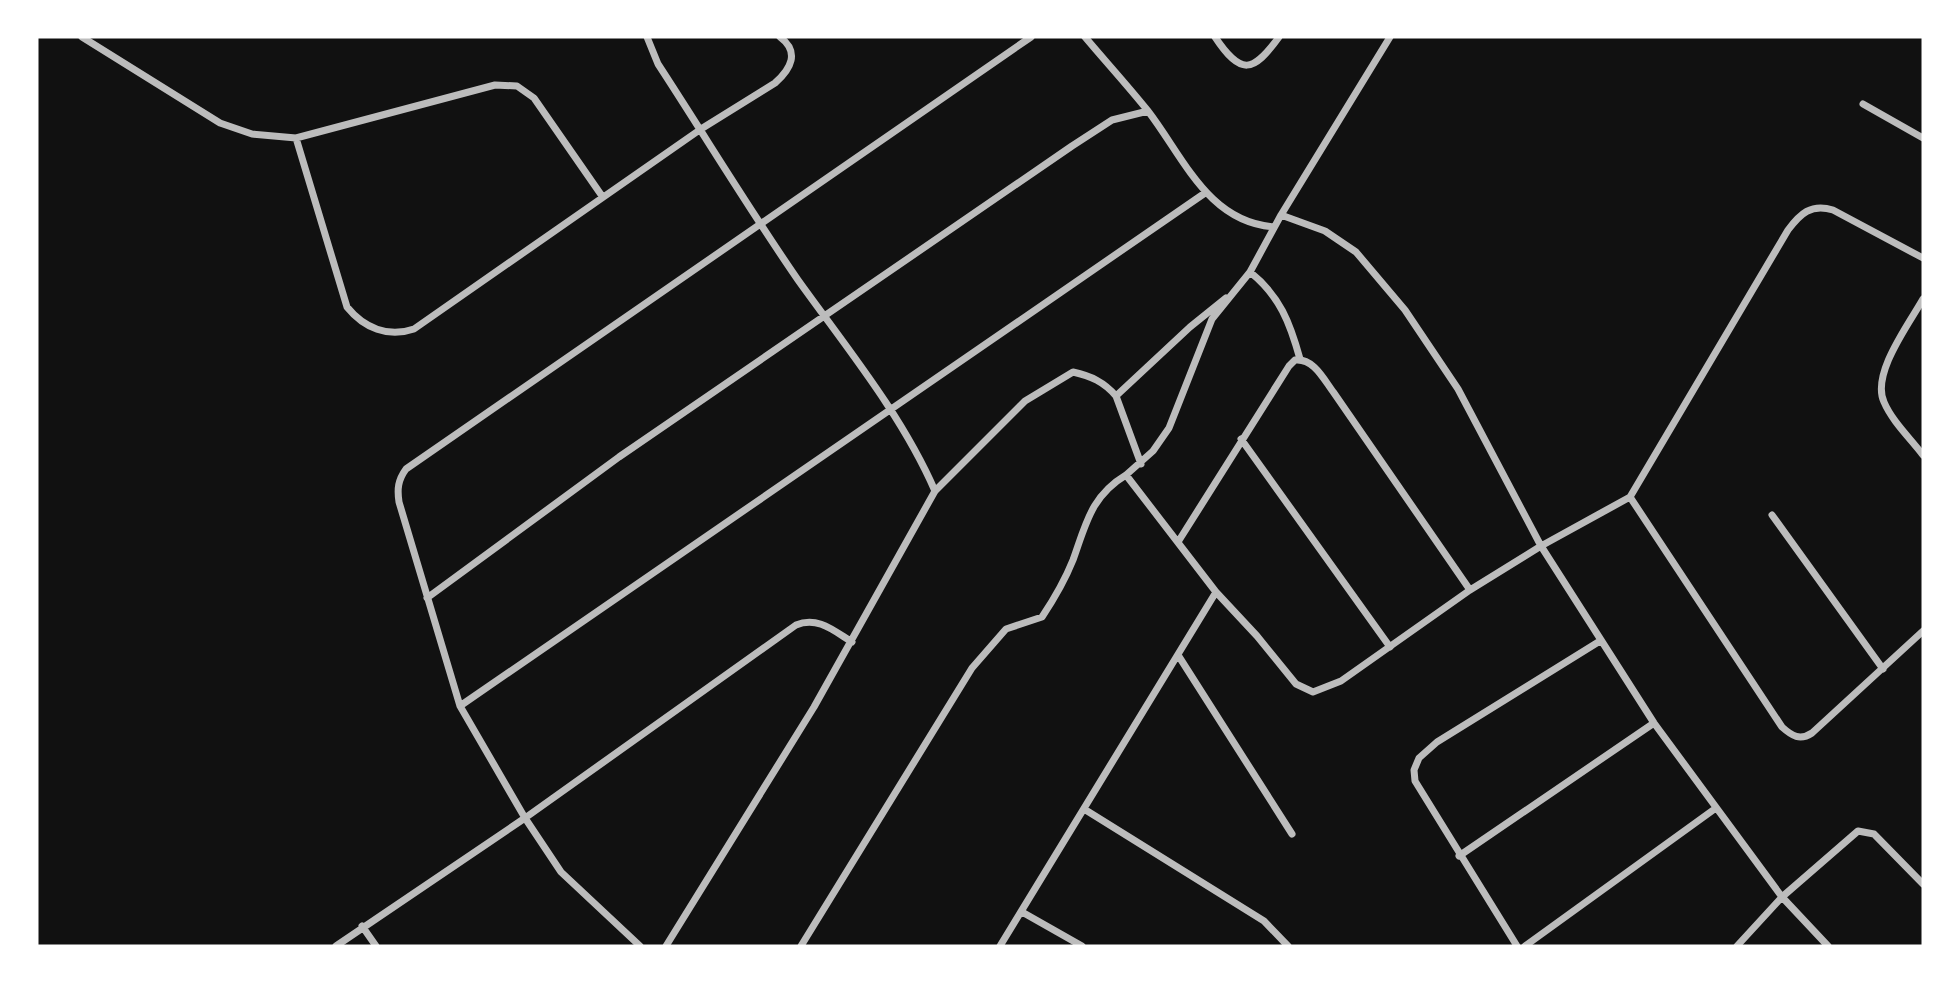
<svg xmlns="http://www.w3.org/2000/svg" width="1960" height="983" viewBox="0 0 1960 983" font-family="Roboto,sans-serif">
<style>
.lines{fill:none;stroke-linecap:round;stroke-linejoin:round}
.minor{stroke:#bcbcbc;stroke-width:7}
</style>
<rect width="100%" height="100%" fill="#111"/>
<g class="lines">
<path class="minor" d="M82 37 220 123 252 134 296 138 495 85 517 86 534 98 602 196
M647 37 658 64C705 136 749 209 798 280 846 347 902 415 935 491
M1085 37C1106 62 1128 86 1148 111 1184 158 1208 222 1274 227
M1215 37C1241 76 1253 73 1279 37
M1863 104 1923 138
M296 138 347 307C364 328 388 338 414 329L701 129 775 83C791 69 800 52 780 37
M1281 215 1325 231 1356 252 1405 310 1458 389 1541 546 1654 723 1782 897 1828 946
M1250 272C1280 296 1290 323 1300 359
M1923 299C1909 324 1871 374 1884 402 1892 421 1910 438 1923 455
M1116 396 1141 464
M1241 439 1390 647
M1126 475 1153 451 1169 428 1212 319 1250 272 1281 215 1390 37
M1630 497 1782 727C1792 736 1800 741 1812 733L1923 631
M1772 515 1883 669
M1178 542 1289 366 1295 360C1314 358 1324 380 1334 393L1470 590
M427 598 619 457 1072 146 1112 120 1148 111
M1178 655 1292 834
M460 706 1205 193
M1084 809 1264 921 1288 946
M1459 856 1654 723
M1022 912 1082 946
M362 926 376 946
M336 946 525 818 796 625C818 616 834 631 852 642
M640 946 561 872 525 818 460 706 399 502C397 489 398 480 406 469L1031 37
M666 946 814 707 935 491 1025 401 1073 372C1091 376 1104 382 1116 396L1190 327 1226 298
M801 946 972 668 1006 629 1042 617C1054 599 1065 580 1073 560 1086 524 1091 496 1126 475L1216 592 1257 636 1296 684 1313 692 1341 681 1470 590 1541 546 1630 497 1788 230C1800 214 1811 203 1833 210L1923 258
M1000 946 1216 592
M1517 946 1415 781 1414 770 1419 758 1437 742 1600 641
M1525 946 1716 808
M1737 946 1782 897 1858 831 1874 834 1923 884"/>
</g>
<rect width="1960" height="983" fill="none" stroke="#ffffff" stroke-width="77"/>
</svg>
